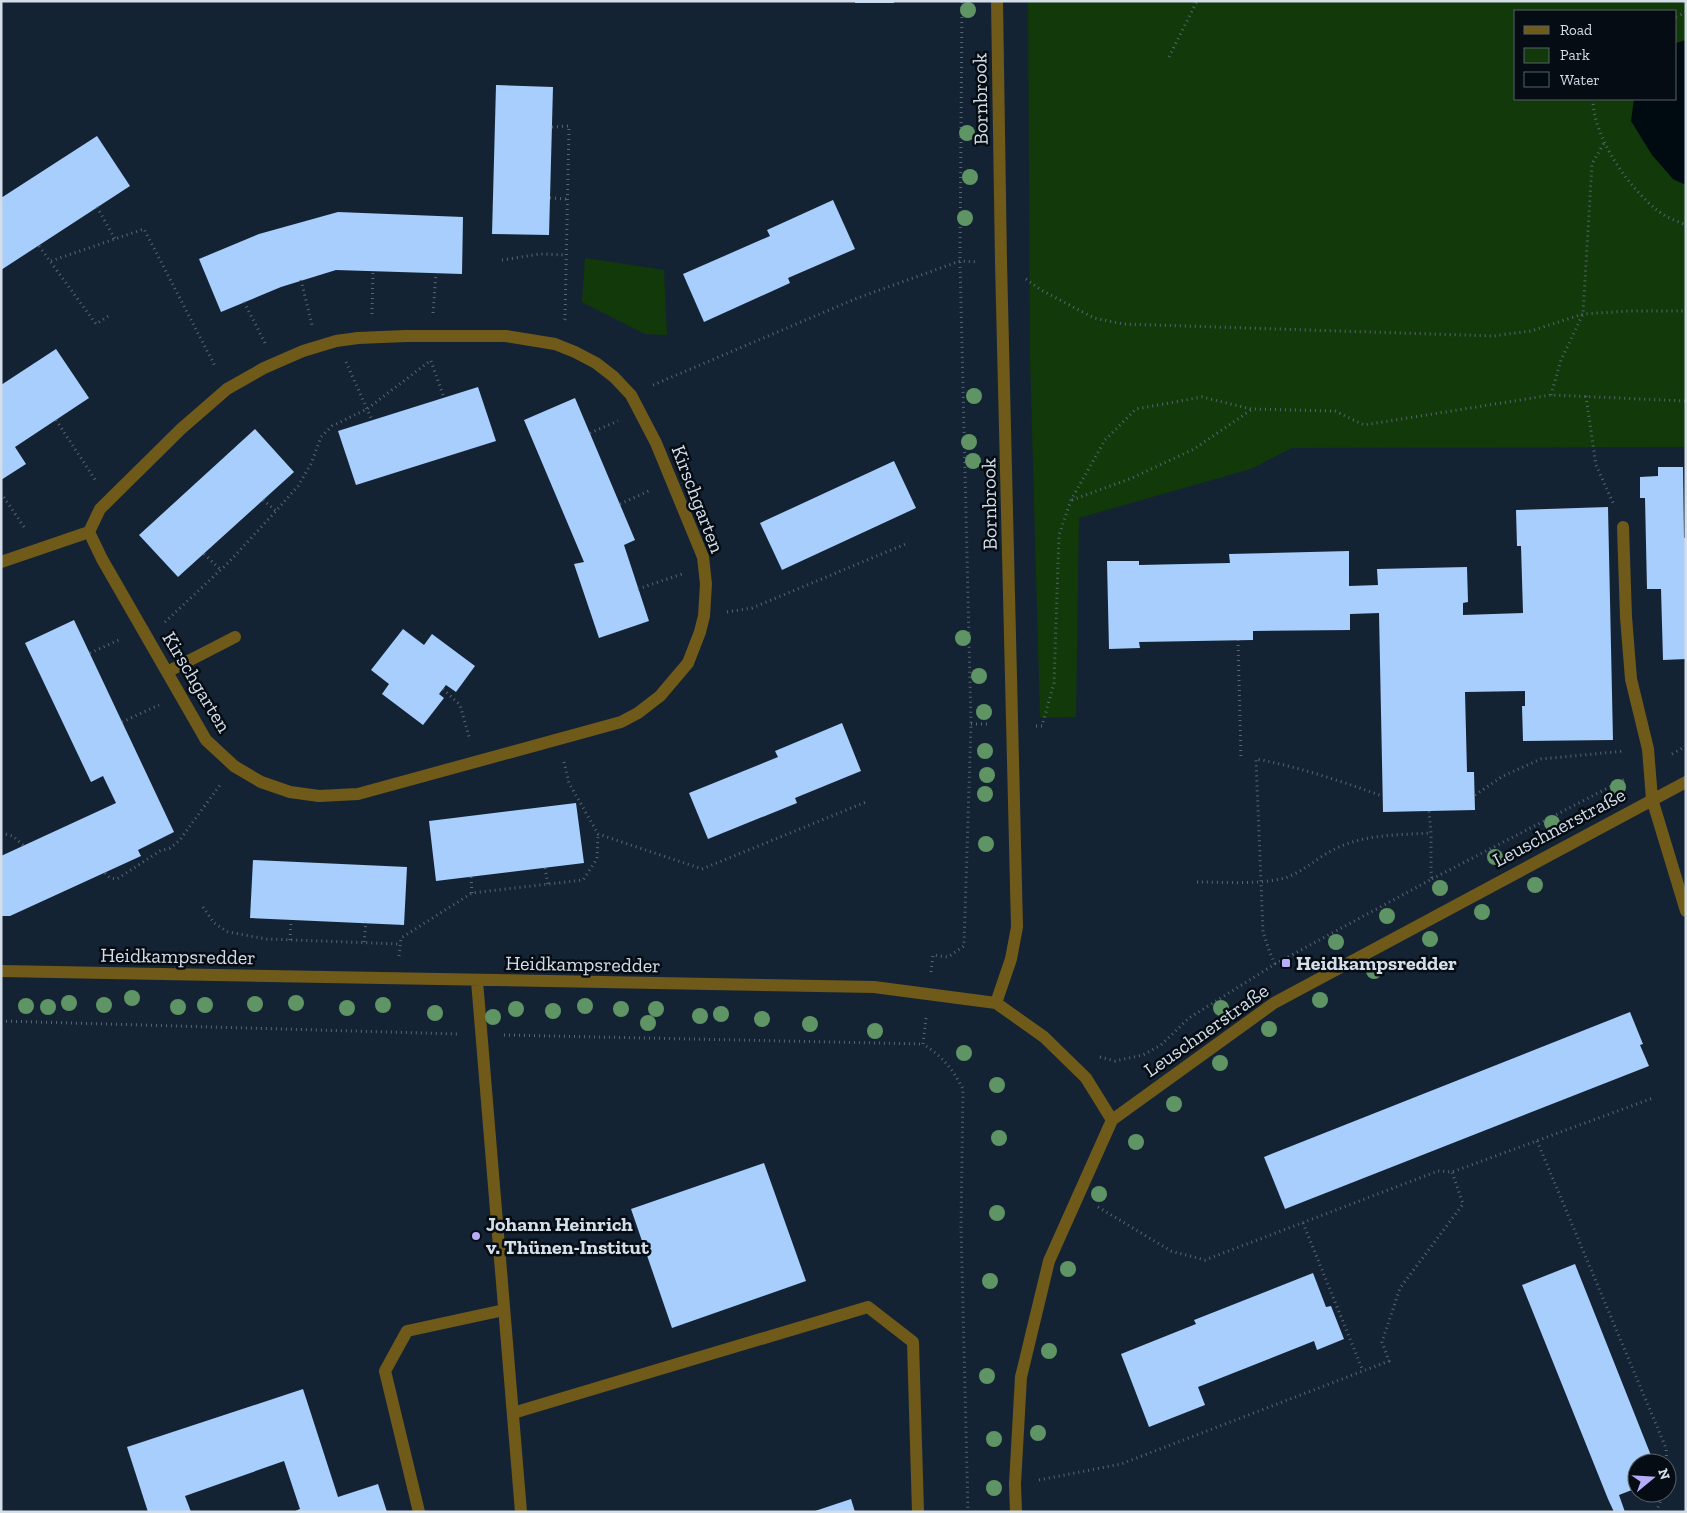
<svg xmlns="http://www.w3.org/2000/svg" width="1687" height="1513" viewBox="0 0 1687 1513" font-family="'Zilla Slab',serif">
<style>
.green{fill:#113909}
.water{fill:#000a11}
.building{fill:#a7cefc}
.lines{fill:none;stroke-linecap:round;stroke-linejoin:round}
.path{stroke:#586574;stroke-width:3;stroke-dasharray:1 4;stroke-linecap:butt}
.minor{stroke:#705a1a;stroke-width:12}
.tree{fill:#5f9564}
.poi-dot{fill:#b6acf8;stroke:#060c13;stroke-width:2}
.labels{text-anchor:middle;dominant-baseline:central;stroke-width:5;stroke-linejoin:round;paint-order:stroke}
.street-label{font-size:20px;fill:#d4dee9;stroke:#060c13}
.poi-label{font-size:20px;font-weight:bold;fill:#d4dee9;stroke:#060c13;text-anchor:start}
</style>
<rect width="100%" height="100%" fill="#142334"/>
<path class="green" d="M1028 1H1686V40L1676 43V11H1516V99H1634L1632 121 1673 179 1686 185V447L1292 448 1251 469 1079 518 1076 717 1040 718 1030 358Z
M585 258 664 270 667 335 645 334 582 302Z"/>
<path class="water" d="M1686 40V185L1673 179 1652 155 1631 121 1634 99H1676V43Z"/>
<path class="building" d="M855 1H894V3H855Z
M496 85 553 87 549 235 492 234Z
M97 136 130 186 1 270V198Z
M833 200 855 249 788 278 790 283 704 322 683 274 770 236 767 230Z
M338 212 463 217 462 274 336 270 281 287 221 312 199 259 259 234Z
M56 349 89 398 15 447 26 464 1 480V385Z
M478 387 496 441 356 485 338 431Z
M575 398 635 540 624 545 649 621 599 638 574 564 584 562 524 420Z
M255 429 294 472 178 577 139 535Z
M894 461 916 508 782 570 760 523Z
M1658 467H1683L1684 538H1686V659L1663 660 1661 589H1647L1645 498H1640V477L1658 476Z
M1608 507 1613 740 1523 741 1522 706H1525V691L1465 692 1467 772H1474L1475 810 1383 812 1379 613 1350 614V630L1253 631V640L1139 642 1140 648 1109 649 1107 561H1139V565L1230 563 1229 554 1349 551V586L1378 585 1377 569 1467 567 1468 602 1463 603V615L1523 613 1521 546H1517L1516 510Z
M74 620 174 832 138 850 141 856 10 916H1V856L116 803 103 776 91 782 25 643Z
M403 629 424 645 432 634 475 666 456 692 446 685 439 694 444 698 423 725 382 694 389 684 371 670Z
M842 723 861 771 795 798 797 803 708 839 689 793 778 757 775 751Z
M576 803 584 863 436 881 429 821Z
M253 860 407 867 404 925 250 918Z
M1630 1012 1643 1044 1640 1045 1649 1066 1285 1209 1264 1157Z
M764 1163 806 1281 672 1328 631 1209Z
M1575 1264 1654 1463H1637V1488L1619 1495 1625 1512H1614L1608 1499 1522 1285Z
M1313 1273 1326 1307 1331 1306 1344 1339 1317 1350 1314 1341 1198 1387 1205 1405 1149 1427 1121 1354 1196 1324 1194 1320Z
M303 1389 338 1497 378 1484 387 1512H293L300 1509 284 1461 185 1496 191 1512H148L127 1447Z
M851 1499 855 1512H815V1511Z"/>
<g class="lines">
<path class="path" d="M1676 17 1686 12
M1169 57 1197 1
M1593 99C1593 137 1628 187 1658 211 1665 217 1677 221 1686 225
M552 127 569 126 565 319 563 323
M550 198 567 199
M97 207 115 239
M39 246 96 324 110 315
M502 260 540 254 566 255
M51 261 144 229 216 368
M1026 279 1041 290 1094 318 1123 324 1493 336 1531 331 1583 314 1629 311H1686
M301 280 312 325
M244 302 265 343
M433 313 436 273
M372 314 373 271
M431 361 444 398
M346 362 372 420
M653 385 855 299 960 261 977 262
M1551 395 1561 360 1583 314 1592 164 1605 141
M1586 396 1596 465 1614 505
M56 420 96 481
M590 433 618 421
M1 493 26 530
M263 500 276 511
M1072 500 1132 478 1194 449 1251 410
M620 504 651 490
M204 554 221 570
M638 589 682 574
M727 612 752 608 908 543
M165 622 228 563 276 511 298 486 311 464 321 437 332 426 367 409 430 361
M1238 640 1241 759
M90 653 121 639
M443 689 460 705 470 740
M122 722 159 705
M971 724H990
M1036 726H1042L1054 683 1059 535 1071 500 1105 440 1136 409 1202 397 1251 409 1335 411 1364 425 1551 395 1686 401
M1672 754 1686 746
M564 762 569 783 598 834 702 869 866 802
M1475 795 1503 776 1541 759 1625 751
M1 833 13 836 24 846
M545 868 548 885
M105 873 110 878 117 879 160 851 170 848 179 841 220 785
M471 877 472 893
M1432 879 1627 778
M1197 882C1226 882 1257 885 1285 878 1301 873 1316 859 1331 851 1362 834 1397 835 1431 833L1429 811
M203 907 214 923 228 932 267 939 400 944
M290 940 291 920
M364 942 366 922
M399 956 401 938 472 893 583 880 597 859 598 834
M1275 964 1270 953 1263 932 1256 759C1299 767 1341 781 1382 796
M931 972 933 955 948 957 964 946 971 724 960 261 962 1
M926 1018 923 1044C943 1057 952 1068 963 1089L961 1227 968 1512
M1 1021 458 1034
M504 1035 923 1044
M1100 1057 1115 1061 1143 1055 1161 1045 1189 1018 1275 964 1432 879 1431 871V833
M1537 1141 1666 1448 1667 1463
M1098 1207 1171 1251 1205 1260 1438 1171 1452 1172 1653 1098
M1303 1223 1363 1371
M1667 1468V1485
M1039 1480 1121 1464 1389 1361 1382 1342 1400 1288 1463 1204 1452 1172
M1656 1512 1664 1493"/>
<path class="minor" d="M1623 527 1626 617 1631 679 1648 749 1652 799 1686 911
M1 562 89 532 100 509 181 429 227 389 264 368 303 351 336 341 358 338 406 336H506L555 344 575 352 596 363 614 377 631 395 656 443 703 557 706 584 704 616 700 632 688 663 660 696 638 713 621 722 358 794 319 796 290 792 261 782 234 766 206 740 102 559 89 532
M167 672 235 637
M1 971 874 987 996 1003 1044 1037 1086 1078 1112 1120
M477 981 521 1512
M996 1003 1011 959 1017 927 1001 262 997 1
M513 1413 868 1307 913 1342 918 1512
M419 1512 385 1371 407 1331 504 1310
M1016 1512 1015 1484 1021 1377 1049 1261 1112 1120 1274 1003 1686 782"/>
</g>
<g class="tree">
<circle cx="968" cy="10" r="8"/>
<circle cx="967" cy="133" r="8"/>
<circle cx="970" cy="177" r="8"/>
<circle cx="965" cy="218" r="8"/>
<circle cx="974" cy="396" r="8"/>
<circle cx="969" cy="442" r="8"/>
<circle cx="973" cy="461" r="8"/>
<circle cx="963" cy="638" r="8"/>
<circle cx="979" cy="676" r="8"/>
<circle cx="984" cy="712" r="8"/>
<circle cx="985" cy="751" r="8"/>
<circle cx="987" cy="775" r="8"/>
<circle cx="1618" cy="787" r="8"/>
<circle cx="985" cy="794" r="8"/>
<circle cx="1552" cy="823" r="8"/>
<circle cx="986" cy="844" r="8"/>
<circle cx="1495" cy="857" r="8"/>
<circle cx="1535" cy="885" r="8"/>
<circle cx="1440" cy="888" r="8"/>
<circle cx="1482" cy="912" r="8"/>
<circle cx="1387" cy="916" r="8"/>
<circle cx="1430" cy="939" r="8"/>
<circle cx="1336" cy="942" r="8"/>
<circle cx="1374" cy="971" r="8"/>
<circle cx="132" cy="998" r="8"/>
<circle cx="1320" cy="1000" r="8"/>
<circle cx="69" cy="1003" r="8"/>
<circle cx="296" cy="1003" r="8"/>
<circle cx="255" cy="1004" r="8"/>
<circle cx="104" cy="1005" r="8"/>
<circle cx="205" cy="1005" r="8"/>
<circle cx="383" cy="1005" r="8"/>
<circle cx="26" cy="1006" r="8"/>
<circle cx="585" cy="1006" r="8"/>
<circle cx="48" cy="1007" r="8"/>
<circle cx="178" cy="1007" r="8"/>
<circle cx="347" cy="1008" r="8"/>
<circle cx="1221" cy="1008" r="8"/>
<circle cx="516" cy="1009" r="8"/>
<circle cx="621" cy="1009" r="8"/>
<circle cx="656" cy="1009" r="8"/>
<circle cx="553" cy="1011" r="8"/>
<circle cx="435" cy="1013" r="8"/>
<circle cx="721" cy="1014" r="8"/>
<circle cx="700" cy="1016" r="8"/>
<circle cx="493" cy="1017" r="8"/>
<circle cx="762" cy="1019" r="8"/>
<circle cx="648" cy="1023" r="8"/>
<circle cx="810" cy="1024" r="8"/>
<circle cx="1269" cy="1029" r="8"/>
<circle cx="875" cy="1031" r="8"/>
<circle cx="964" cy="1053" r="8"/>
<circle cx="1220" cy="1063" r="8"/>
<circle cx="997" cy="1085" r="8"/>
<circle cx="1174" cy="1104" r="8"/>
<circle cx="999" cy="1138" r="8"/>
<circle cx="1136" cy="1142" r="8"/>
<circle cx="1099" cy="1194" r="8"/>
<circle cx="997" cy="1213" r="8"/>
<circle cx="1068" cy="1269" r="8"/>
<circle cx="990" cy="1281" r="8"/>
<circle cx="1049" cy="1351" r="8"/>
<circle cx="987" cy="1376" r="8"/>
<circle cx="1038" cy="1433" r="8"/>
<circle cx="994" cy="1439" r="8"/>
<circle cx="994" cy="1488" r="8"/>
</g>
<g class="poi-dot">
<rect x="1281" y="958" width="10" height="10" rx="2.5"/>
<circle cx="476" cy="1236" r="5"/>
</g>
<g class="labels">
<g class="street-label">
<text transform="translate(980 99) rotate(-91)">Bornbrook</text>
<text transform="translate(698 499) rotate(69)">Kirschgarten</text>
<text transform="translate(989 504) rotate(-91)">Bornbrook</text>
<text transform="translate(197 682) rotate(59)">Kirschgarten</text>
<text transform="translate(1559 827) rotate(-28)">Leuschnerstraße</text>
<text transform="translate(178 956) rotate(1)">Heidkampsredder</text>
<text transform="translate(583 964) rotate(1)">Heidkampsredder</text>
<text transform="translate(1206 1030) rotate(-35)">Leuschnerstraße</text>
</g>
<g class="poi-label">
<text x="1296" y="963">Heidkampsredder</text>
<text x="486" y="1224">Johann Heinrich<tspan x="486" dy="23">v. Thünen-Institut</tspan></text>
</g>
</g>
<rect width="1687" height="1513" fill="none" stroke="#d4dee9" stroke-width="5"/>
<rect x="1514" y="10" width="162" height="90" fill="#060c13" stroke="#586069"/>
<rect x="1524" y="26" width="25" height="8" fill="#705a1a" stroke="#586069"/>
<text x="1560" y="35" font-size="15" fill="#d4dee9">Road</text>
<rect x="1524" y="48" width="25" height="15" fill="#113909" stroke="#586069"/>
<text x="1560" y="60" font-size="15" fill="#d4dee9">Park</text>
<rect x="1524" y="72" width="25" height="15" fill="#000a11" stroke="#586069"/>
<text x="1560" y="85" font-size="15" fill="#d4dee9">Water</text>
<g transform="translate(1652 1478) rotate(72)"><circle r="24" fill="#060c13" stroke="#586069"/>
<path d="M0-4L9 19L0 12L-9 19Z" fill="#b6acf8"/>
<text y="-8" font-size="14" font-weight="bold" text-anchor="middle" fill="#d4dee9">N</text>
</g>
</svg>
